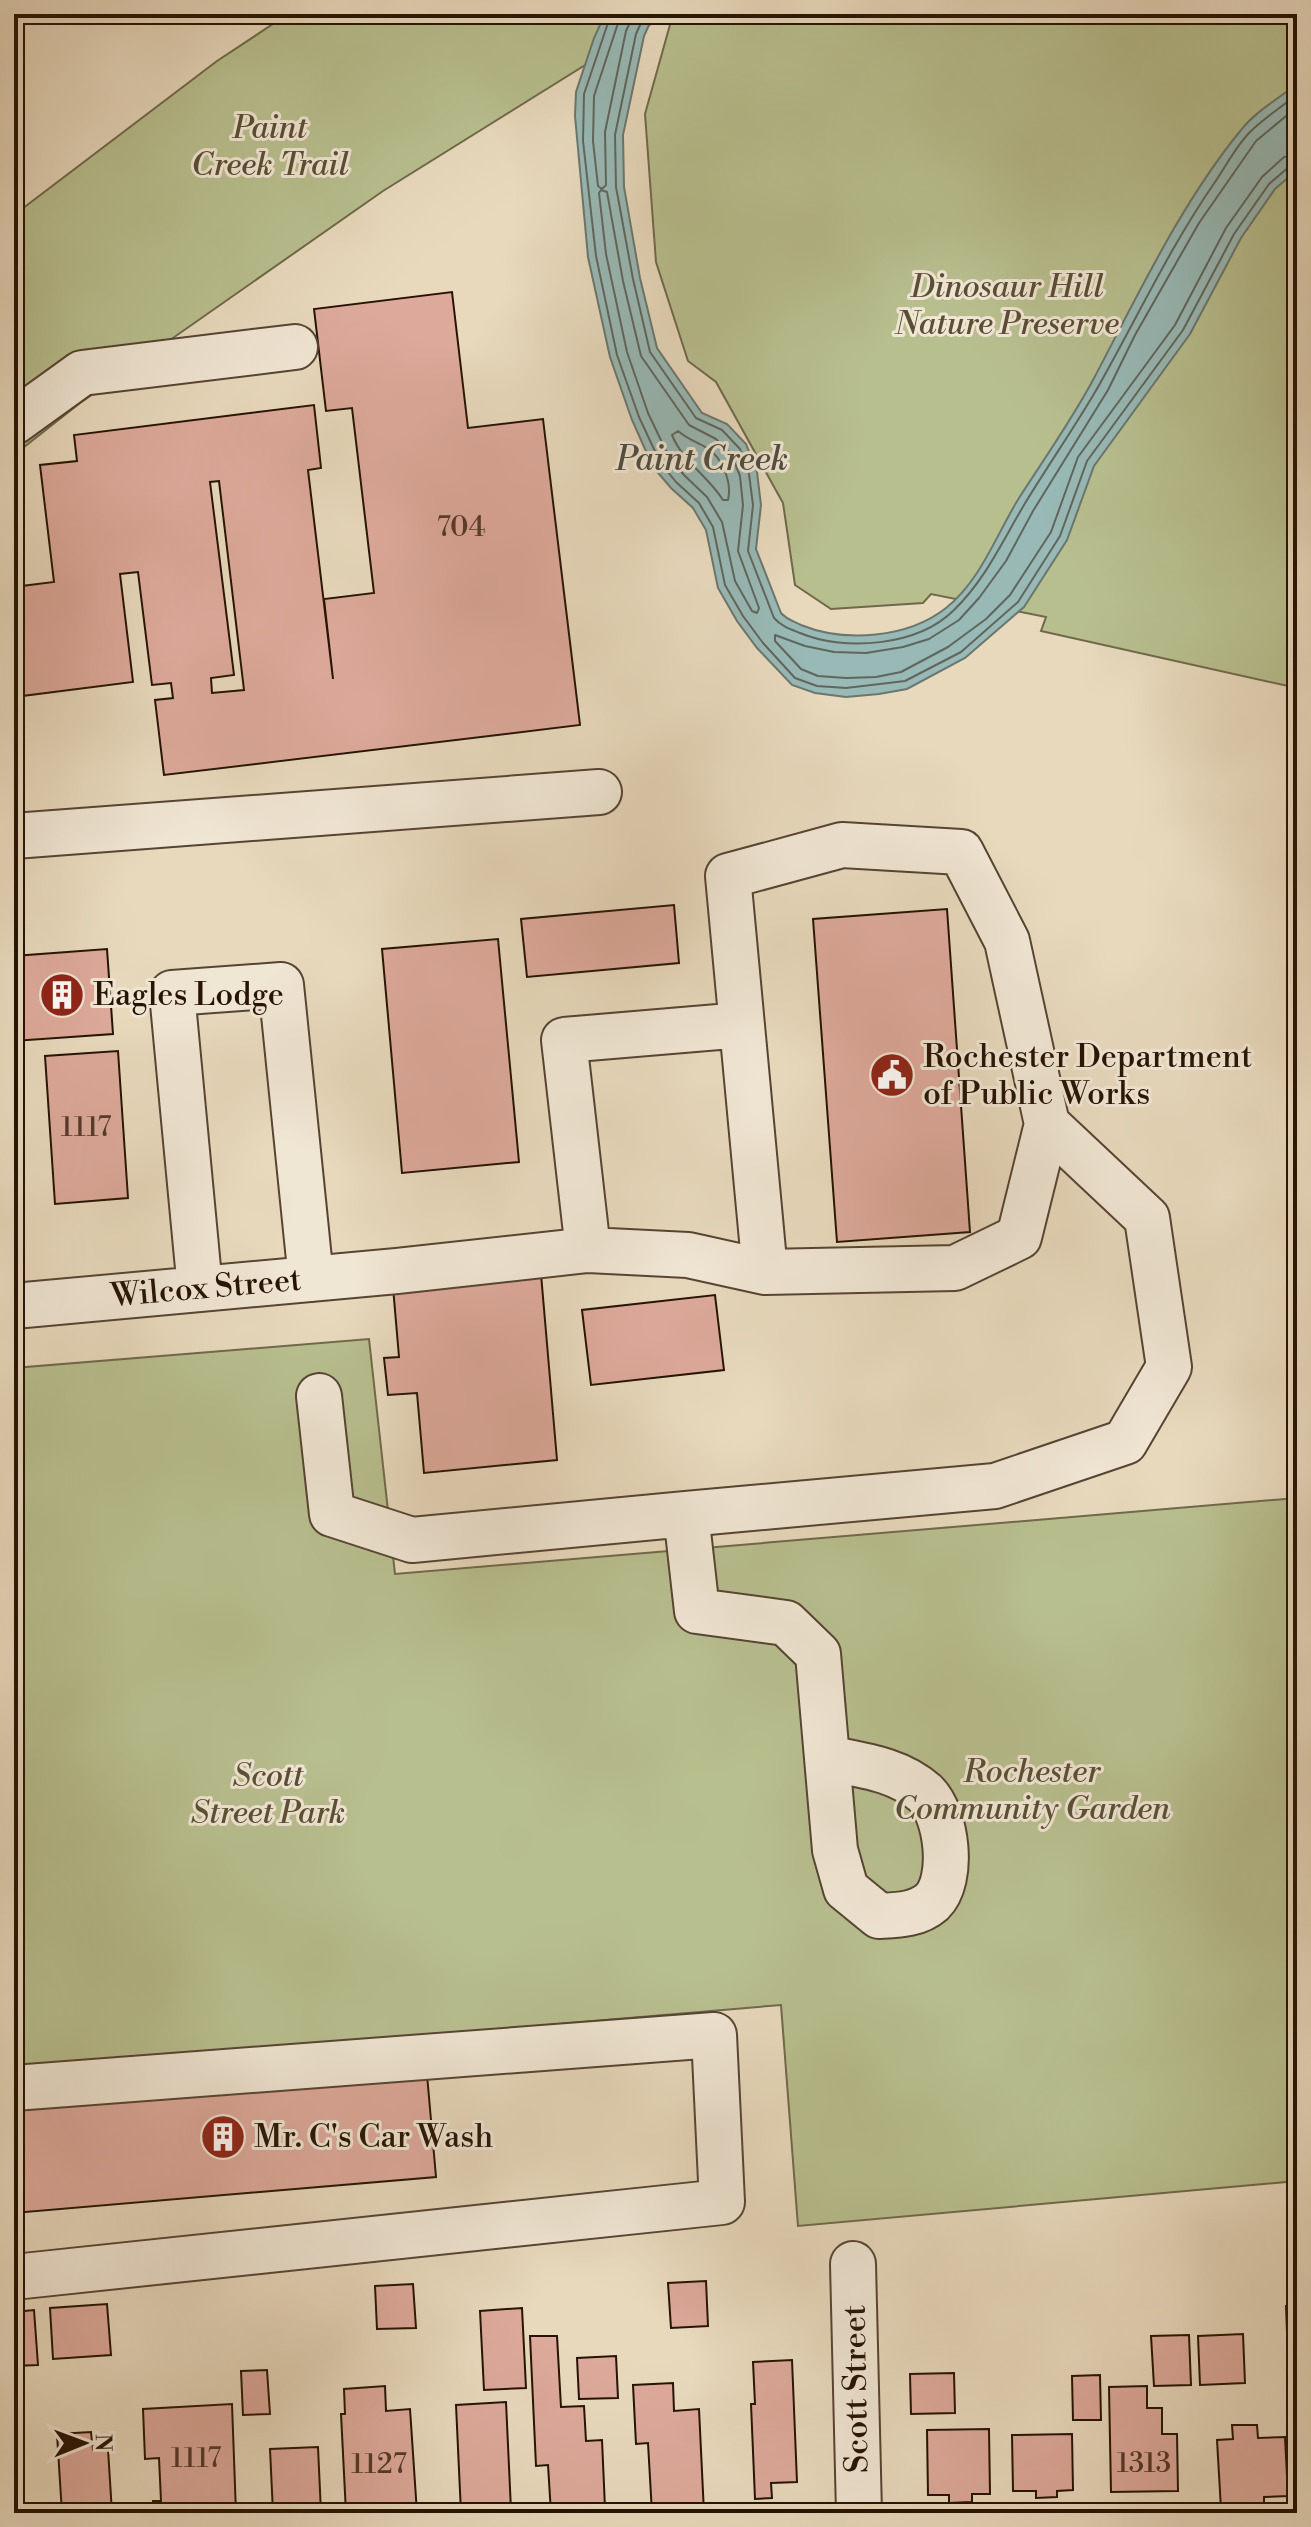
<svg xmlns="http://www.w3.org/2000/svg" width="1311" height="2527" viewBox="0 0 1311 2527" font-family="'Libre Bodoni',serif">
<style>
.green{fill:#b8bf8f;stroke:#6f694a;stroke-width:2}
.water{fill:#98b9b6;stroke:#6a776f;stroke-width:2}
.lines{fill:none;stroke-linecap:round;stroke-linejoin:round}
.shore{stroke:#5f665d;stroke-width:2}
.building{fill:#dda99b;stroke:#261304;stroke-width:2;fill-rule:evenodd}
.minor-casing{stroke:#564432;stroke-width:48}
.minor{stroke:#f0e6d4;stroke-width:44}
.labels{text-anchor:middle;dominant-baseline:central;stroke-width:6;stroke-linejoin:round;paint-order:stroke}
.number-label{font-size:28px;fill:#54382a}
.park-label{font-size:32px;font-style:italic;fill:#594f35;stroke:#f0e6d4}
.poi-label{font-size:32px;fill:#261304;stroke:#f0e6d4;text-anchor:start}
.street-label{font-size:32px;fill:#261304;stroke:#f0e6d4}
.water-label{font-size:34px;font-style:italic;fill:#4e4d42;stroke:#f0e6d4}
</style>
<rect width="100%" height="100%" fill="#e8d9bd"/>
<filter id="stains"><feTurbulence type="fractalNoise" baseFrequency=".0025" numOctaves="4"/><feColorMatrix values="0 0 0 0 .2 0 0 0 0 .09 0 0 0 0 .02 0 0 0 .5 -.17"/></filter>
<radialGradient id="worn" r=".72"><stop offset=".6" stop-color="#630" stop-opacity="0"/><stop offset="1" stop-color="#630" stop-opacity=".3"/></radialGradient>
<path class="green" d="M288 14H667L383 191 80 403 14 455V215L217 61Z
M673 14H1297V688L1041 631 1046 617 931 594 923 603 831 609 795 585 783 503 716 382 688 361 656 262 645 114Z
M369 1339 395 1574 1297 1498V2181L798 2226 781 2005 14 2070V1368Z"/>
<path class="water" d="M605 14H654L644 36 623 135 624 187 640 278 657 348 702 413 727 424 746 444 757 472 761 505 756 549 781 613C786 619 793 621 801 625 845 643 908 638 946 608 981 580 996 535 1019 498 1044 459 1071 421 1093 380 1137 297 1181 203 1241 130 1255 112 1279 98 1297 84V170L1275 189 1241 238 1190 334 1094 466 1067 540 1024 607 965 658 907 689 879 694 846 697 815 693 792 685 757 648 737 621 718 588 706 530 693 508 671 488 653 467 632 420 610 357 588 257 575 116 576 92 594 38Z"/>
<g class="lines">
<path class="shore" d="M611 14 584 94 583 141 596 256 617 355 639 417 660 462 676 482 699 503 713 527 725 585 743 616 763 643 795 678 817 686 846 688 905 681 961 652 1018 602 1060 536 1087 461 1183 330 1234 234 1269 184 1290 166 1297 165
M621 14 594 96 593 141 598 186 602 189 606 185 605 132 626 31 634 14
M645 14 636 34 615 135 616 187 633 279 650 352 696 418 722 430 740 449 749 474 753 505 748 551 774 618C781 626 790 629 800 633 845 652 918 646 954 610 985 580 1002 542 1024 505 1048 465 1075 427 1098 387 1137 318 1170 247 1215 182 1226 166 1236 146 1250 132 1264 118 1282 107 1297 94
M1297 107 1256 141 1199 223 1135 335 1108 390 1033 511 1006 561 979 598 959 620 929 639 903 647 866 653 834 652 805 646 775 635V641L801 669 818 676 846 678 876 677 901 672 948 647 986 619 1010 595 1051 532 1078 457 1175 325 1226 228 1262 177 1284 157 1297 155
M601 190 607 192 623 281 641 356 689 425 716 439 731 454 740 476 743 505 738 551 759 608 757 613 752 611 735 581 722 522 707 497 684 475 669 457 648 413 627 352 606 254 599 193Z
M678 431C687 439 697 442 707 448 723 458 732 483 728 500H723C708 476 683 462 672 435Z"/>
</g>
<path class="building" d="M452 292 468 428 543 419 580 725 164 775 155 700 173 698 171 683 152 685 138 572 120 574 133 682 14 697V587L54 582 40 465 77 461 74 435 314 405 321 468 308 470 333 679 324 599 374 593 352 408 326 411 314 309ZM219 481 244 690 212 693 211 678 234 675 210 482Z
M674 905 679 963 527 977 521 919Z
M947 909 970 1232 837 1242 813 919Z
M498 939 519 1162 402 1173 382 949Z
M107 949 113 1034 14 1041V956Z
M118 1051 128 1198 55 1204 45 1056Z
M541 1274 557 1460 424 1473 417 1393 388 1395 384 1358 399 1357 393 1287Z
M715 1295 724 1370 591 1385 582 1310Z
M426 2063 436 2177 14 2213V2097Z
M706 2281 708 2326 671 2328 668 2283Z
M413 2284 416 2328 377 2329 375 2286Z
M107 2304 111 2355 53 2359 50 2308Z
M1286 2306H1297V2386H1289Z
M522 2308 526 2388 484 2390 480 2311Z
M34 2310 38 2365 14 2366V2312Z
M1243 2334 1245 2383 1200 2385 1198 2336Z
M1189 2335 1191 2385 1154 2386 1151 2336Z
M530 2336H557L561 2407 584 2406 586 2441 602 2440 605 2508 580 2509V2513H551L548 2465 536 2466Z
M616 2356 618 2398 579 2399 577 2358Z
M792 2360 797 2482 771 2483 772 2498 755 2499 751 2404H755L753 2362Z
M267 2370 270 2414 243 2415 241 2371Z
M954 2373 955 2413 911 2414 910 2374Z
M1100 2375 1101 2420H1073L1072 2376Z
M673 2383 674 2411 699 2409 704 2513H652L648 2443 636 2444 633 2385Z
M385 2386 386 2411 410 2409 417 2513H346L341 2414H345L344 2389Z
M1147 2386V2408H1162V2434H1177L1178 2491 1111 2492 1109 2387Z
M506 2402 511 2510 461 2513 456 2405Z
M232 2404 236 2513H154L153 2501H161L159 2458 145 2459 143 2409Z
M1232 2425H1257L1258 2438 1285 2437 1288 2496 1264 2497V2508L1221 2509 1217 2440 1233 2439Z
M989 2429 990 2494H972V2502L949 2503V2495H928L927 2430Z
M91 2432 93 2450 108 2449 112 2513H62L57 2434Z
M1072 2434 1073 2490 1057 2491V2497L1036 2498V2491H1013L1012 2435Z
M318 2447 321 2513H273L270 2449Z"/>
<g class="lines">
<g class="minor-casing">
<path id="minor" d="M14 422 82 373 295 347
M14 836 599 792
M588 1250 564 1040 742 1025
M200 1289 172 993 281 985 311 1279
M14 1306 397 1271 588 1250 688 1255 765 1272 955 1268 1019 1237 1047 1124 1007 941 961 852 842 845 728 876 765 1272
M319 1396 332 1514 412 1540 686 1514 697 1611 786 1623 818 1654 827 1758C861 1765 898 1769 925 1793 947 1814 955 1880 932 1902 917 1915 898 1915 879 1916L846 1889 835 1850 827 1758
M686 1514 995 1486 1125 1442 1169 1367 1147 1218 1047 1124
M14 2088 714 2035 722 2202 14 2277
M853 2264 859 2513"/>
</g>
<use href="#minor" class="minor"/>
</g>
<defs>
<g id="building-disc" transform="scale(2.3)"><circle r="9.5" fill="#8f2418" stroke="#f0e6d4"/><path d="M-4-6H4V6H1V3H-1V6H-4ZM-2.5-4.3h1.7v1.8h-1.7ZM.8-4.3h1.7v1.8H.8ZM-2.5-1h1.7V.8h-1.7ZM.8-1h1.7V.8H.8Z" fill="#fff"/></g>
<g id="civic-disc" transform="scale(2.3)"><circle r="9.5" fill="#8f2418" stroke="#f0e6d4"/><path d="M-.6-6.5H3V-4.5H.6V-3L4-1V1h2V6H-6V1h2V-1L-.6-3ZM-1.2 2.5V6h2.4V2.5Z" fill="#fff"/></g>
</defs>
<g fill-rule="evenodd">
<use href="#building-disc" x="62" y="995"/>
<use href="#civic-disc" x="892" y="1075"/>
<use href="#building-disc" x="223" y="2137"/>
</g>
<g class="labels">
<g class="number-label">
<text x="461" y="527">704</text>
<text x="86" y="1127">1117</text>
<text x="196" y="2458">1117</text>
<text x="1144" y="2463">1313</text>
<text x="379" y="2464">1127</text>
</g>
<g class="park-label">
<text x="270" y="128">Paint<tspan x="270" dy="37">Creek Trail</tspan></text>
<text x="1007" y="287">Dinosaur Hill<tspan x="1007" dy="37">Nature Preserve</tspan></text>
<text x="1032" y="1772">Rochester<tspan x="1032" dy="37">Community Garden</tspan></text>
<text x="268" y="1776">Scott<tspan x="268" dy="37">Street Park</tspan></text>
</g>
<g class="poi-label">
<text x="93" y="995">Eagles Lodge</text>
<text x="923" y="1057">Rochester Department<tspan x="923" dy="37">of Public Works</tspan></text>
<text x="254" y="2137">Mr. C's Car Wash</text>
</g>
<g class="street-label">
<text transform="translate(206 1288) rotate(-5)">Wilcox Street</text>
<text transform="translate(856 2389) rotate(-91)">Scott Street</text>
</g>
<g class="water-label">
<text x="702" y="460">Paint Creek</text>
</g>
</g>
<rect width="1311" height="2527" fill="none" stroke="#e8d9bd" stroke-width="48"/>
<rect x="16" y="16" width="1279" height="2495" fill="none" stroke="#261304" stroke-width="4"/>
<rect x="24" y="24" width="1263" height="2479" fill="none" stroke="#261304" stroke-width="2"/>
<g transform="translate(84 2443) rotate(89)" stroke="#f0e6d4" stroke-width="6" paint-order="stroke">
<path d="M0-6L14 30L0 20L-14 30Z" fill="#261304"/>
<text y="-12" font-size="22" font-weight="bold" text-anchor="middle" fill="#261304">N</text>
</g>
<rect width="100%" height="100%" filter="url(#stains)"/>
<rect width="100%" height="100%" fill="url(#worn)"/>
</svg>
